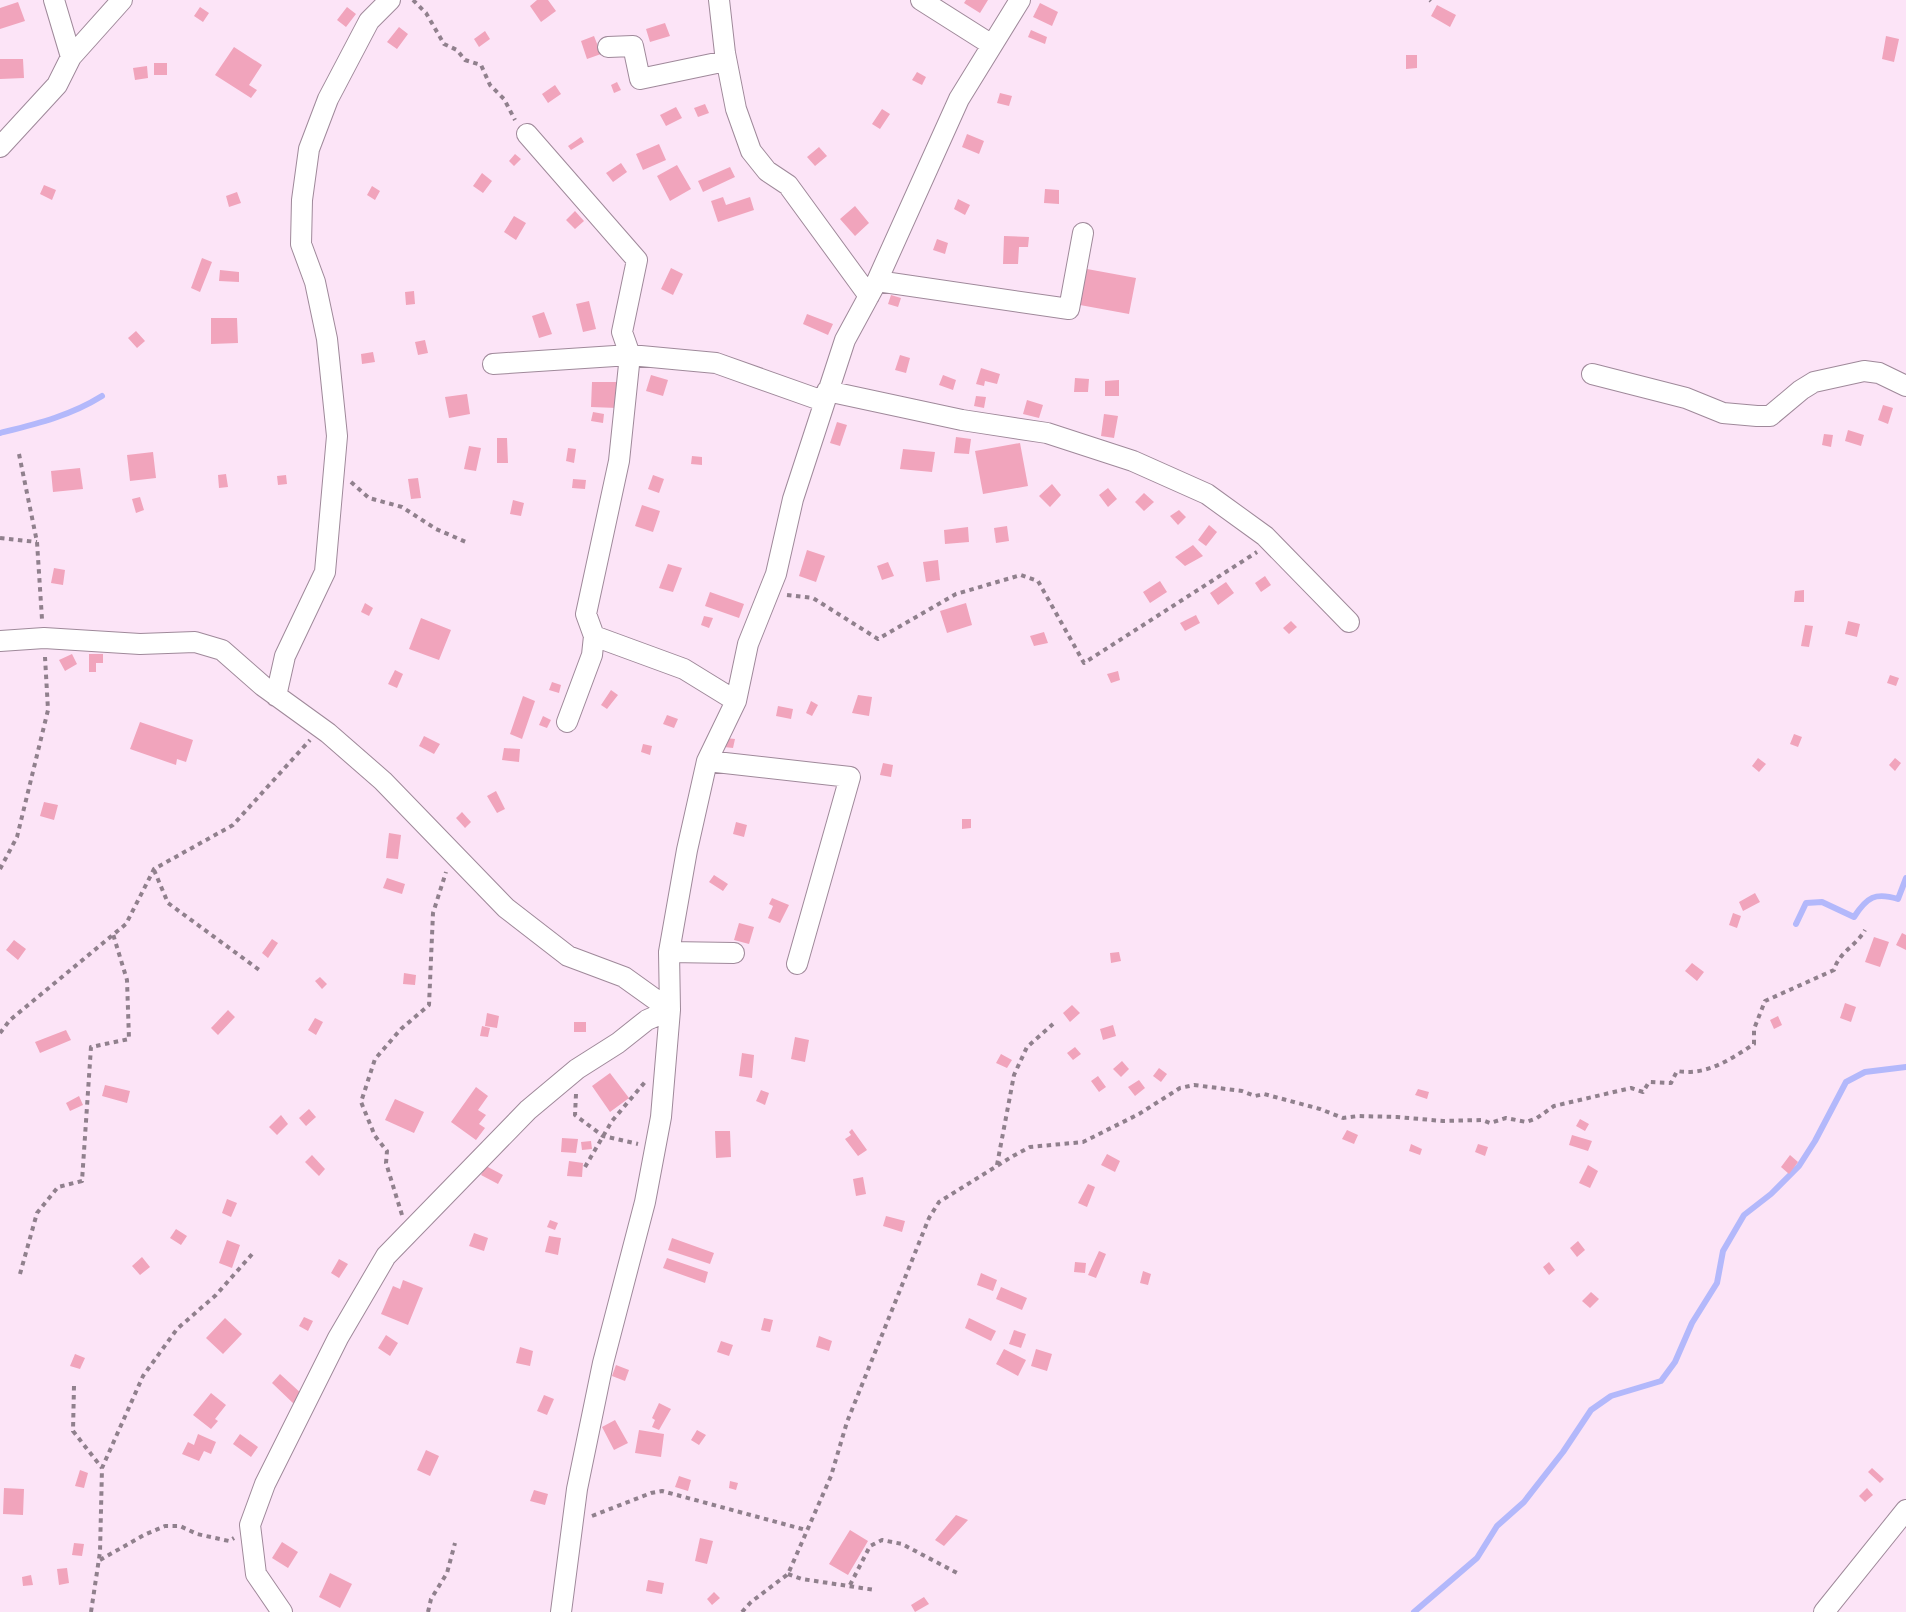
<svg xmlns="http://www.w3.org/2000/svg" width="1906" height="1612" viewBox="0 0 1906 1612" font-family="Poppins,sans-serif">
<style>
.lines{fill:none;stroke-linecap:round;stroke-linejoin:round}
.stream{stroke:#b3b8fb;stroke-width:6}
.building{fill:#f1a4bc}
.minor-casing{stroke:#9f899a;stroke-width:22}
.path{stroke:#90808d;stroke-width:4;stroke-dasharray:4.5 4.5;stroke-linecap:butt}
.minor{stroke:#fff;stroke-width:20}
</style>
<rect width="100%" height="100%" fill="#fce4f7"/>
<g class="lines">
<path class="stream" d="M0 433C36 424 70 416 102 396
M1796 924 1806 903 1822 902 1854 917C1867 897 1875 892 1898 899L1906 878
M1414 1612 1477 1558 1497 1526 1524 1502 1563 1452 1591 1410 1611 1396 1661 1381 1675 1362 1692 1323 1717 1283 1723 1251 1744 1215 1771 1194 1799 1166 1815 1141 1846 1082 1865 1072 1906 1067"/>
</g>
<path class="building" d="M537 0H548L556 11 541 22 530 6Z
M966 0H988L980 13 964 3Z
M18 2 25 21 0 29V8Z
M1040 3 1058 12 1052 26 1033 17Z
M1437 5 1456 15 1450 27 1431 16Z
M200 7 209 13 203 22 194 16Z
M347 7 356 14 346 27 337 20Z
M665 23 670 36 650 42 646 29Z
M399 27 408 34 397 49 387 42Z
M1031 30 1047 37 1045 44 1028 37Z
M485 31 490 39 479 47 474 39Z
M594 36 601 54 587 59 581 41Z
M1886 36 1899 39 1894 62 1882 59Z
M234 47 262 65 249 85 257 90 251 98 215 75Z
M1406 55H1417V68L1406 69Z
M0 59H23L24 78 0 79Z
M154 63H167V75H154Z
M147 66 148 78 135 80 133 68Z
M917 72 926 77 922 85 912 80Z
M617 82 621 90 614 93 611 85Z
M555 85 561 94 548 103 542 94Z
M1000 93 1012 96 1009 106 997 103Z
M705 104 709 113 698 117 694 108Z
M676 107 682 118 666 126 660 115Z
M882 109 890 114 880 129 872 124Z
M967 134 984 141 979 154 962 147Z
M581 137 584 142 571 150 568 146Z
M659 144 666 160 643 170 636 154Z
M819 147 827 156 815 166 807 157Z
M515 154 521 159 514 166 509 161Z
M621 163 627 172 613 182 606 173Z
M677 165 691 189 670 201 657 176Z
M730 167 735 177 703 192 698 181Z
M482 173 492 181 483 193 473 186Z
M44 185 56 190 52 200 40 194Z
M372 186 380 191 375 200 367 195Z
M1045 189 1059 190V204L1044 203Z
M237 192 241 203 229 207 226 196Z
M723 197 726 205 750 197 754 210 718 222 711 201Z
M958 199 970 205 965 215 954 209Z
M855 206 869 223 855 236 840 219Z
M575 211 584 221 575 229 566 220Z
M514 216 526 223 516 240 504 232Z
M1004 236 1029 237 1028 247H1019L1018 264H1003Z
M937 239 948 243 945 254 933 250Z
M202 258 212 262 200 292 191 288Z
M671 268 683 274 673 295 661 289Z
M1087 269 1136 278 1129 314 1080 305Z
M220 270 239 272V282L219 281Z
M414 291 415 304 406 305 405 292Z
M891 295 901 298 898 307 888 304Z
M589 301 596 329 583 332 576 304Z
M544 312 552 334 539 338 532 316Z
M807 314 833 324 828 335 803 324Z
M211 318H237L238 343 211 344Z
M136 331 145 341 137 348 128 338Z
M425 340 428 353 418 355 415 342Z
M373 352 375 362 362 364 361 354Z
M900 355 910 358 906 373 895 370Z
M981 368 1000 374 997 384 985 381 984 386 976 384Z
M651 375 668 380 663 396 646 391Z
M943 375 956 380 953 390 939 385Z
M1075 378 1089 379 1088 392H1074Z
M1119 380V396H1105V381Z
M592 382H618L617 408 591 407Z
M467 394 470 414 449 418 445 397Z
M976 396 986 397 984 408 974 406Z
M1027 400 1043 405 1039 418 1023 414Z
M1883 405 1893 408 1888 424 1878 420Z
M593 412 604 414 603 423 591 421Z
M1104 414 1118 416 1114 438 1101 436Z
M837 422 847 425 840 446 830 443Z
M1848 430 1864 435 1861 446 1845 441Z
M1824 434 1833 435 1831 447 1822 445Z
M956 437 971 439 969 454 954 453Z
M497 438H507L508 463H497Z
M1020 443 1028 486 983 494 975 451Z
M469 446 481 448 476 471 464 469Z
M568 448 576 449 574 463 566 461Z
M903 449 935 452 932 472 900 469Z
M153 452 156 478 130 481 127 455Z
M692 456 702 457V465L691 464Z
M80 468 83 489 53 492 51 471Z
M226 474 228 487 219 488 218 475Z
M286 475 287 484 278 485 277 476Z
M653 475 664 479 659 493 648 489Z
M418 478 421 498 411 499 408 479Z
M573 479 586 480 585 489 572 488Z
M1052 484 1061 495 1050 507 1039 496Z
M1108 488 1117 499 1108 507 1099 495Z
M1144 493 1154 502 1144 511 1135 502Z
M140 497 144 510 136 513 132 499Z
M513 500 524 503 521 516 510 514Z
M642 505 660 511 653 532 635 526Z
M1179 510 1186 517 1178 525 1170 516Z
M1209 525 1217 532 1206 546 1198 540Z
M1007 526 1009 541 996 543 994 528Z
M968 527 969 542 945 544 944 530Z
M1193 545 1203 556 1185 566 1175 557Z
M807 550 825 556 816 582 799 576Z
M938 560 940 580 926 582 923 562Z
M888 562 894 576 882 580 877 566Z
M668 564 682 568 673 592 659 588Z
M54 568 65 570 63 585 51 583Z
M1265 576 1271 585 1261 592 1255 583Z
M1160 581 1167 592 1150 603 1143 592Z
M1226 582 1234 593 1218 605 1210 593Z
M1804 590V602H1794L1795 591Z
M710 592 744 604 739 618 705 606Z
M365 603 373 608 369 616 361 612Z
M966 603 972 625 947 633 940 611Z
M1196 615 1200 623 1185 631 1180 623Z
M704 616 713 618 709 628 701 625Z
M421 618 451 630 439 660 409 649Z
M1291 621 1297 627 1289 634 1283 628Z
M1848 621 1860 624 1857 637 1845 634Z
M1805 625 1813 626 1809 647 1801 646Z
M1044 632 1048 643 1034 646 1030 636Z
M72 654 77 664 65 671 59 660Z
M89 654H103V663H96V672H89Z
M395 670 403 674 397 688 388 684Z
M1118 671 1120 680 1111 683 1107 674Z
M1890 675 1899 678 1896 686 1887 683Z
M552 682 561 685 559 693 549 690Z
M611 690 618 695 607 709 601 705Z
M858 695 872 697 869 716 852 713Z
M523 696 535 701 522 739 510 734Z
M811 701 818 705 812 716 806 713Z
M778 706 793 709 791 719 776 716Z
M667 715 678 719 674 728 663 724Z
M543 716 551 720 547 728 539 725Z
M140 722 193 740 186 762 177 759 176 765 130 749Z
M1794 734 1802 737 1798 747 1790 744Z
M424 736 440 744 434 754 419 746Z
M726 738 735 739 733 748 724 747Z
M643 744 652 746 650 755 641 752Z
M504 748 520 749 519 762 502 760Z
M1758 758 1766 764 1759 772 1752 766Z
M1895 758 1901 763 1895 771 1889 765Z
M883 763 893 765 891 777 880 775Z
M496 791 505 809 497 813 487 796Z
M44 802 58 805 54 820 40 816Z
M462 812 471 822 465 828 456 818Z
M962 819H971V828L962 829Z
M736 822 747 825 744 837 733 834Z
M389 833 401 835 398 859 386 858Z
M714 875 728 884 723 891 709 882Z
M387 878 405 884 402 894 383 888Z
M1755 893 1760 902 1743 911 1739 902Z
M772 898 789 905 780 923 768 918 773 906 769 904Z
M1733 913 1741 916 1737 928 1729 925Z
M739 923 754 927 749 944 734 940Z
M1902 933 1906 935V950L1896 945Z
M1874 937 1889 942 1880 967 1865 962Z
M272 939 278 943 268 958 262 953Z
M14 940 26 949 18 960 6 950Z
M1119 952 1121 961 1111 963 1110 953Z
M1692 963 1704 972 1697 981 1685 971Z
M404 973 416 975 415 985 403 984Z
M320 977 327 984 322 989 315 981Z
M1845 1003 1856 1007 1851 1022 1840 1018Z
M1072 1005 1080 1013 1070 1022 1063 1013Z
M228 1010 235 1017 218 1035 211 1028Z
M487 1013 499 1016 497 1028 485 1026Z
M1778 1016 1782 1025 1774 1029 1770 1020Z
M315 1018 323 1022 316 1035 308 1030Z
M574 1022H586V1032H574Z
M1113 1025 1116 1036 1103 1040 1100 1029Z
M482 1026 490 1028 488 1037 480 1036Z
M66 1030 71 1040 40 1053 35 1042Z
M795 1037 809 1040 805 1062 791 1059Z
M1075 1047 1081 1054 1073 1060 1067 1053Z
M742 1053 754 1055 752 1078 739 1076Z
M1001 1054 1012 1060 1007 1068 996 1063Z
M1122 1061 1129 1069 1121 1077 1113 1069Z
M1159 1068 1167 1074 1161 1082 1153 1076Z
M610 1073 629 1098 610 1112 592 1086Z
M1098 1076 1106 1087 1099 1092 1091 1081Z
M1139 1080 1145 1088 1135 1096 1128 1087Z
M105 1085 130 1091 127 1103 102 1096Z
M476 1087 488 1096 478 1110 486 1115 479 1124 485 1128 476 1140 451 1122Z
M1418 1089 1429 1092 1427 1099 1415 1095Z
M761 1090 769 1093 765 1105 756 1101Z
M79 1096 83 1105 70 1111 66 1103Z
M395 1099 424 1112 414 1133 385 1120Z
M309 1109 316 1117 306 1126 299 1118Z
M281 1115 288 1124 277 1135 269 1127Z
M1580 1119 1589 1124 1585 1131 1576 1126Z
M852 1129 867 1150 858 1156 845 1139 851 1135 849 1132Z
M1347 1130 1358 1135 1354 1144 1342 1139Z
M715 1131H730L731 1157 716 1158Z
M1572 1135 1592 1141 1588 1151 1569 1145Z
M562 1138 578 1139 576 1153 561 1152Z
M591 1141 592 1149 582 1150 581 1142Z
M1411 1144 1422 1149 1420 1155 1409 1151Z
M1478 1144 1488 1147 1485 1156 1475 1152Z
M1107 1154 1120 1161 1115 1172 1101 1165Z
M312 1155 325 1169 319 1176 305 1162Z
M1790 1155 1798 1162 1789 1174 1781 1167Z
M569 1161 583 1163 582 1177 567 1176Z
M1588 1165 1598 1171 1590 1188 1579 1183Z
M486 1166 503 1175 498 1184 481 1175Z
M863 1177 866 1194 856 1196 853 1179Z
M1088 1184 1095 1187 1087 1207 1078 1203Z
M227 1199 237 1203 231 1217 222 1213Z
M886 1216 905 1221 902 1232 883 1226Z
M550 1220 558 1223 555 1230 547 1227Z
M176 1229 187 1236 181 1245 170 1238Z
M474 1233 488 1238 484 1251 469 1246Z
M549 1236 561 1238 558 1255 545 1252Z
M672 1238 714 1253 710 1264 668 1250Z
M227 1240 240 1245 232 1268 219 1263Z
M1578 1241 1585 1250 1577 1257 1570 1248Z
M1099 1251 1106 1254 1096 1278 1088 1275Z
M142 1257 150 1267 140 1275 132 1266Z
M667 1258 708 1272 705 1283 663 1268Z
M339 1259 348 1264 339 1278 331 1273Z
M1075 1262 1086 1263 1085 1273 1074 1272Z
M1549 1262 1555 1270 1549 1275 1543 1267Z
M1143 1271 1151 1274 1148 1285 1140 1283Z
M981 1273 997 1280 993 1291 977 1285Z
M403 1280 423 1288 408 1325 381 1314 393 1286 400 1289Z
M1001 1287 1027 1298 1022 1310 996 1299Z
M1591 1292 1599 1299 1590 1308 1582 1301Z
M304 1317 313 1321 308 1331 299 1326Z
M225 1318 242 1334 223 1354 206 1338Z
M764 1318 773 1320 770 1332 761 1330Z
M969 1318 996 1331 991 1341 965 1328Z
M1014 1330 1026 1334 1021 1348 1009 1344Z
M386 1335 398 1343 390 1356 378 1348Z
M819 1336 832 1341 829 1351 816 1347Z
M721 1341 733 1345 729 1356 717 1352Z
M520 1347 533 1351 530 1366 516 1363Z
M1004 1349 1026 1360 1018 1376 996 1364Z
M1036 1349 1052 1354 1047 1371 1031 1366Z
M75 1354 85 1358 80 1369 70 1366Z
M616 1365 629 1370 625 1381 612 1376Z
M280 1374 303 1395 294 1404 272 1383Z
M211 1393 226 1405 215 1419 218 1421 211 1429 193 1415Z
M544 1395 554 1399 547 1415 537 1411Z
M659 1403 671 1409 659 1430 652 1427 655 1420 652 1418Z
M615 1420 628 1443 614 1450 602 1427Z
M639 1430 664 1434 661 1457 635 1453Z
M697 1430 706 1435 699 1445 691 1440Z
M198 1434 216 1442 211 1454 204 1451 199 1461 182 1454 188 1442 194 1445Z
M240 1434 258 1447 251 1457 233 1444Z
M426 1450 439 1456 430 1476 417 1470Z
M1872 1468 1884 1479 1880 1483 1868 1472Z
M80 1470 88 1473 84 1488 75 1486Z
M679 1476 691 1480 688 1491 675 1487Z
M730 1481 738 1483 736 1490 729 1488Z
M4 1488 24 1489 23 1515 3 1514Z
M1867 1488 1873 1495 1865 1502 1859 1496Z
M534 1490 548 1494 545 1505 530 1501Z
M956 1515 968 1520 944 1546 935 1540Z
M850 1530 868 1541 848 1575 829 1564Z
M700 1538 713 1541 707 1564 695 1561Z
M282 1542 298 1552 288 1568 272 1558Z
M74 1543 84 1544 82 1556 72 1555Z
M67 1568 69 1583 59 1585 57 1569Z
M330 1573 352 1584 340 1608 319 1597Z
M31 1575 33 1585 23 1586 22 1577Z
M648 1580 664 1583 662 1594 646 1591Z
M714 1592 720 1598 712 1605 707 1599Z
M924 1597 929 1604 915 1612 911 1605Z"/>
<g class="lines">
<g class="minor-casing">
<path id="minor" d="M719 0 725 53 736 109 751 151 767 171 788 185 869 296
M921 0 992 45
M608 47 633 46 640 79 726 61
M71 57 122 0
M527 134 637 260 622 332 630 355 619 461 586 614 594 636 684 669 736 701
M0 147 57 85 71 57 54 0
M877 281 1069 309 1083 233
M493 364 630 355 716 363 823 401
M1592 374 1686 398 1723 413 1757 416H1770L1801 390 1814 382 1864 371 1879 373 1906 386
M827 391 962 420 1047 433 1133 461 1207 494 1265 536 1349 622
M0 641 44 638 140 644 195 642 222 650 263 686 328 733 383 781 506 908 568 956 624 977 670 1010
M276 696 285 656 325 572 337 436 327 339 315 282 301 244 302 200 309 149 328 99 369 21 390 0
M567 722 592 655 594 636
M707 761 850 777 797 964
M669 952 734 953
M282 1612 256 1574 250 1525 265 1484 338 1338 386 1256 528 1110 577 1069 618 1043 647 1020 670 1010
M561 1612 577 1489 603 1363 645 1202 661 1117 670 1010 669 952 687 850 707 761 736 701 748 644 776 574 793 499 845 340 877 281 959 99 1020 0
M1824 1612 1906 1510"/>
</g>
<path class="path" d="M413 0 426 13 444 44 457 50 465 60 481 65 490 85 504 99 515 120
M1430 0 1431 1
M19 454 37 542 42 619
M351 482 369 498 402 507 436 529 466 542
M0 538 37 542
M787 595 813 598 878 639 956 594 1021 575 1038 581 1084 663 1257 552
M0 869 17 837 48 710 45 657
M154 870 168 903 262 972
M0 1033 10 1020 126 924 154 869 233 825 310 740
M576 1094 575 1115 603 1136 638 1144
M997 1165 1014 1075 1027 1047 1053 1024
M585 1167 612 1121 645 1082
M402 1215 386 1163 387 1151 375 1136 361 1102 375 1059 401 1029 429 1005 433 913 446 872
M20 1274 37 1213 58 1187 82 1181 91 1047 129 1039 127 980 113 934
M74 1386 73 1431 102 1468
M592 1516 651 1493 662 1491 806 1530
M100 1560 144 1535 165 1526H180L197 1534 229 1541 234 1538
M788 1574 802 1579 875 1590
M850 1585 870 1546 882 1540 902 1544 959 1574
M91 1612 100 1552 102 1468 143 1376 177 1329 216 1295 254 1252
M428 1612 431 1599 447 1573 455 1543
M742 1612 751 1602 788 1574 831 1476 847 1422 929 1218 939 1202 1013 1156 1030 1147 1083 1142 1139 1114 1180 1088 1194 1085 1242 1091 1255 1096 1264 1094 1320 1109 1343 1118 1358 1116 1397 1117 1443 1121 1482 1120 1490 1123 1506 1118 1526 1122 1537 1118 1554 1106 1631 1088 1643 1092 1649 1082 1671 1083 1677 1071C1707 1076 1731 1059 1754 1044V1029L1765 1001 1834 970C1839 952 1856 946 1865 930"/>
<use href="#minor" class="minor"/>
</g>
</svg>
